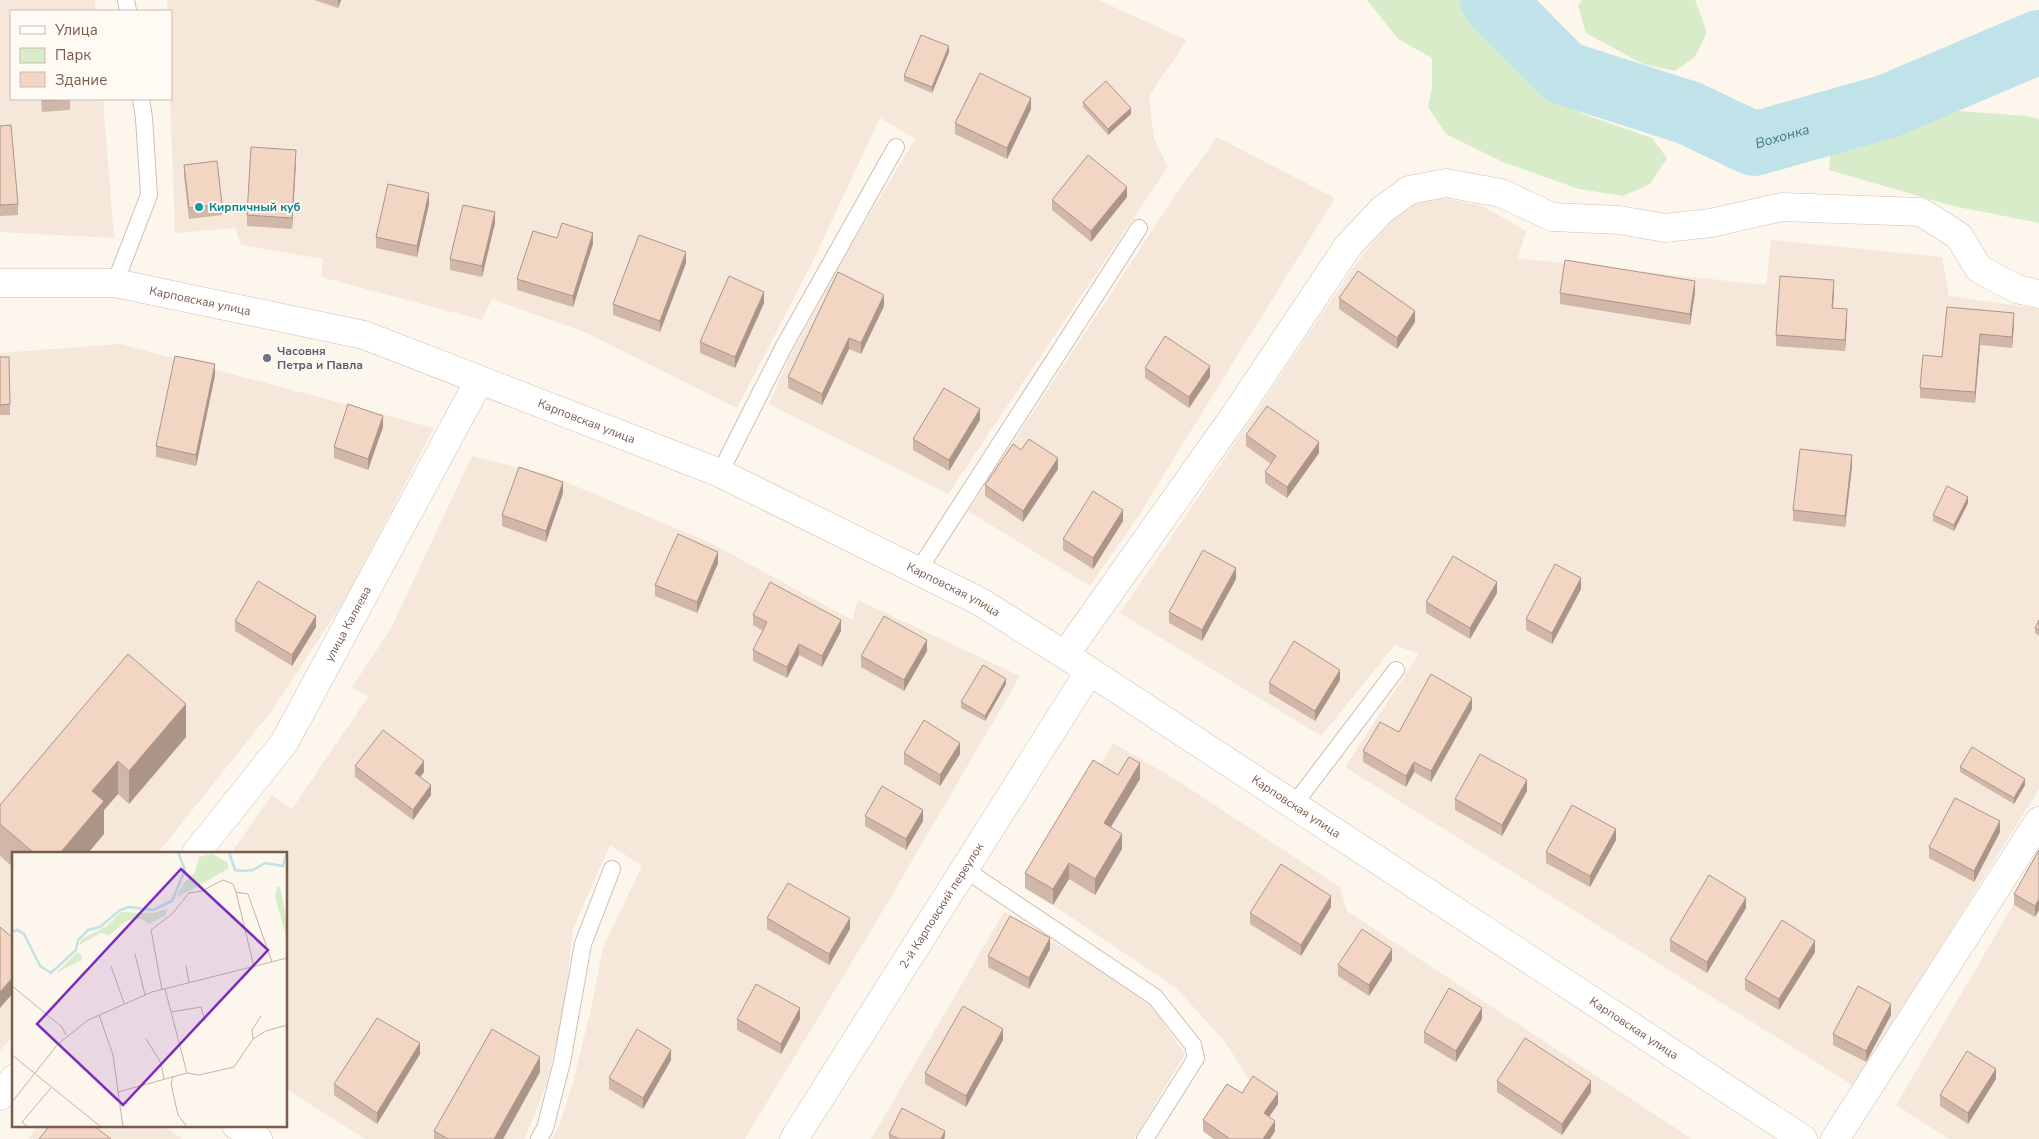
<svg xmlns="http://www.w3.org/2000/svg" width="2039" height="1139" viewBox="0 0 2039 1139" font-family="'Nunito Sans',sans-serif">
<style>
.residential{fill:#f5e8da}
.green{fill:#d8ecc9}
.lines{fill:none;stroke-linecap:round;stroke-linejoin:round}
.river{stroke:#bfe3e8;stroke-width:64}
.service-casing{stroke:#d1beb0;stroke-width:18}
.minor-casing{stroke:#d1beb0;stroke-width:29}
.service{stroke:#fff;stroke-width:16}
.minor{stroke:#fff;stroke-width:28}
.wall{fill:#d1b7a8}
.shaded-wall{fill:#aa9588}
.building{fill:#f3d5c3;stroke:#aa9588}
.culture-dot{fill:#0f9aa8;stroke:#fffaf3;stroke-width:2}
.worship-dot{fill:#6b7280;stroke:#fffaf3;stroke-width:2}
.labels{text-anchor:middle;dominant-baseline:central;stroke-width:4;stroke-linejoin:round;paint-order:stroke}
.culture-label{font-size:12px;font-weight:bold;fill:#0d838f;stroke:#fffaf3;text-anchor:start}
.street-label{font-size:12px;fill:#7a5c4d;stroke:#fffaf3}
.worship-label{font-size:12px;font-weight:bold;fill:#5b616d;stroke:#fffaf3;text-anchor:start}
.water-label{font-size:14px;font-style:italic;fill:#437c86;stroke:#fffaf3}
.inset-river{fill:none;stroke:#bfe3e8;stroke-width:2.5}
.inset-road{fill:none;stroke:#c5b3a7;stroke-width:1}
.view{fill:#7b2cbf;fill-opacity:0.15;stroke:#7b2cbf;stroke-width:2.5}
.inset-edge{fill:none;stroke:#7a5c4d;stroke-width:2.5}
</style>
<rect width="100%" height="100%" fill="#fdf6ec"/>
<path class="residential" d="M0 0H95L96 11H11V99H103L114 238 0 232Z
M167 0H1098L1187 40 1149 96 1154 139 1168 167 948 494 769 404 788 360 840 264 915 139 880 118 812 263 737 408 587 333 492 299 482 320 321 277 323 259 241 245 235 228 175 233 170 99 171 11H167Z
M1217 137 1335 198 1137 518 1090 586 968 511 1174 197Z
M1433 196 1483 206 1526 231 1518 258 1766 285 1771 240 1942 257 1949 296 2039 309V789L1854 1086 1345 767 1419 654 1395 645 1321 736 1120 613 1355 265 1398 212Z
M120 344 434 428 346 598 271 712 158 853H14V1034L0 1051V353Z
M472 456 549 475 709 542 852 620 858 600 1020 676 885 907 745 1139H552L559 1126 572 1086 590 1013 603 947 642 866 610 845 573 929 564 1011 547 1082 525 1139H365L286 1089V853H231L272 795 292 809 368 697 352 687 390 630Z
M1113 743 1175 779 1340 887 1347 911 1692 1139H1212L1203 1131 1227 1095 1242 1104 1253 1087 1226 1043 1176 988 1053 905 1025 888Z
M2039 861V1139H1949L1896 1105Z
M1004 912 1145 997 1185 1054 1134 1139H871Z
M38 1125H162L183 1139H28Z"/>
<path class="green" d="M1367 0H1463L1504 51 1543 92 1583 114 1652 138 1667 158 1650 184 1623 196 1579 189 1503 162 1446 134 1428 107 1432 88V58L1398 39Z
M1582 0H1695L1707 32 1695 57 1675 71 1643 64 1586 33 1578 6Z
M1958 111 2026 116 2039 119V223L1953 206 1829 170 1832 141 1867 128Z"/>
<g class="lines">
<path class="river" id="s1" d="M1492 0 1564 73 1689 113 1754 144 1888 106 2039 42"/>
<g class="service-casing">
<path id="service" d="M126 0 128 11
M115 283 149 195 144 118 141 99
M720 473 783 348 896 147
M918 571 1139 228
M1293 806 1396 670
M964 869 1155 997 1193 1045 1196 1058 1145 1139
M539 1139 545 1128 562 1062 583 944 612 869"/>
</g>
<g class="minor-casing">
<g id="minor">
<path id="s2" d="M0 283H115L364 335 720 473 979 601 1065 655 1803 1139"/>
<path d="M1065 655 1235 415 1348 246 1382 210 1409 190 1446 183 1501 193 1552 217 1619 220 1665 228 1711 223 1782 207 1921 212 1959 236 1979 269 2017 289 2039 294"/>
<path id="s3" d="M196 853 284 743 479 381"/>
<path d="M0 1096 14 1079"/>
<path d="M236 1125 258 1139"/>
<path id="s4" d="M794 1139 1089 672"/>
<path d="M1835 1139 2039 821"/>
</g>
</g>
<use href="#service" class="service"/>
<use href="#minor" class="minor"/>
</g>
<path class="wall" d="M314 0H341L338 8Z
M949 52 932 93 904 81V76Z
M41 99H70V110L42 112Z
M1083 102 1131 114 1108 135 1083 107Z
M1031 109 1007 159 955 134V123Z
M0 126 18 204V215L0 216Z
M296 161 292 229 247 226V215Z
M184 165 222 204V215L189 219 184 176Z
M1127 197 1091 242 1052 210V200Z
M429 204 417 257 376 248V237Z
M495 223 482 277 450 270V259Z
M557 238 593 244 573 307 517 290V279Z
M686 263 660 332 613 315V304Z
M1834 291 1833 308 1847 320 1845 351 1776 346V335Z
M1695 292 1690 325 1560 304V293Z
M1339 298 1415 322 1397 349 1339 309Z
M764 303 735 368 700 353V342Z
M884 306 861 354 849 349 822 405 788 388V377Z
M1947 307 2014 324 2012 348 1980 345 1975 403 1920 398V388L1942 357Z
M0 357 10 404V415H0Z
M1145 368 1210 377 1189 408 1145 378Z
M215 375 196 466 156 457V446Z
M980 420 949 471 913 450V439Z
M383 427 368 470 334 458V447Z
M1246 435 1319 453 1287 498 1265 483V472L1271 464 1246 446Z
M1021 450 1058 469 1023 522 985 496V485Z
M1852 466 1845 527 1793 521V510Z
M563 493 546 542 502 526V515Z
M1968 503 1954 531 1933 521V515Z
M1123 521 1093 569 1063 550V539Z
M718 563 697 613 655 596V585Z
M1236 579 1202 641 1169 623V612Z
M1581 589 1552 644 1526 630V619Z
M1497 593 1470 639 1426 613V602Z
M753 615 841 631 822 667 799 655 787 678 753 661V650L763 631 753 625Z
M2039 620V636L2035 633V628Z
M235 621 316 627 292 666 235 631Z
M927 651 904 691 861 667V656Z
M128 654 186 737 129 804 118 794 104 810V834L88 853H14V868L0 856V805Z
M1340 680 1315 721 1269 693V683Z
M1006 684 985 721 961 708V702Z
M1472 709 1431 782 1414 772 1406 787 1363 762V751L1399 732Z
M904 753 960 754 940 786 904 764Z
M355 766 424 772 420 777 431 795 413 820 355 777Z
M1960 767 2025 785 2014 804 1960 772Z
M1118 775 1140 779 1111 827 1122 849 1095 895 1069 879 1053 905 1025 888V873Z
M1527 791 1502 836 1455 810V799Z
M865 816 923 821 906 850 865 826Z
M2000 832 1974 882 1929 858V847Z
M1616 840 1590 887 1546 863V852Z
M2039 850 2035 917 2014 905V894Z
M1331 907 1301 956 1250 924V913Z
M1746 908 1707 973 1670 951V940Z
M767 918 850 929 829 965 767 929Z
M1050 949 1029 989 988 967V956Z
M1815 952 1779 1010 1745 990V979Z
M1392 960 1369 996 1338 976V965Z
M1891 1015 1866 1062 1833 1045V1034Z
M737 1019H800L781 1054 737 1030Z
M1482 1019 1456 1062 1424 1043V1032Z
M1003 1040 966 1107 925 1084V1073Z
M420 1054 377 1124 334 1095V1084Z
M671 1060 643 1109 609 1089V1078Z
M540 1072 503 1139H434V1131Z
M1996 1079 1968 1124 1940 1106V1095Z
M1497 1081 1591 1092 1562 1135 1497 1092Z
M1242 1093 1278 1104 1269 1116 1275 1131 1270 1139H1214L1203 1131V1120Z
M889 1134 945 1136 944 1139H889Z"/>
<path class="shaded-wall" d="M338 0H341L338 8Z
M949 46V52L932 93V87Z
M1031 98V109L1007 159V148Z
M1131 108V114L1108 135V129Z
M296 150V161L292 229V218Z
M1127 187V197L1091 242V231Z
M429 193V204L417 257V246Z
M495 212V223L482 277V266Z
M593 233V244L573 307V296Z
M686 252V263L660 332V321Z
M1834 280V291L1832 319V308Z
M1695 281V292L1690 325V314Z
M764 292V303L735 368V357Z
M884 295V306L861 354V343Z
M1847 309V320L1845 351V340Z
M1415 311V322L1397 349V338Z
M2014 313V324L2012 348V337Z
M1980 334V345L1975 403V392Z
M849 338V349L822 405V394Z
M215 364V375L196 466V455Z
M1210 366V377L1189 408V397Z
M980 409V420L949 471V460Z
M383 416V427L368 470V459Z
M1319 442V453L1287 498V487Z
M1852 455V466L1845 527V516Z
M1058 458V469L1023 522V511Z
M563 482V493L546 542V531Z
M1968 497V503L1954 531V525Z
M1123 510V521L1093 569V558Z
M718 552V563L697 613V602Z
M1236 568V579L1202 641V630Z
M1581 578V589L1552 644V633Z
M1497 582V593L1470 639V628Z
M316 616V627L292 666V655Z
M841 620V631L822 667V656Z
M927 640V651L904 691V680Z
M799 644V655L787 678V667Z
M1340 670V680L1315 721V711Z
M1006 679V684L985 721V716Z
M1472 698V709L1431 782V771Z
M186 704V737L129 804V771Z
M960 743V754L940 786V775Z
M118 761V794L104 810V834L88 853H60L92 791Z
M424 761V772L415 784V773Z
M1414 762V772L1406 787V776Z
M1140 763V779L1104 838V823Z
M2025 779V785L2014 804V798Z
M1527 780V791L1502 836V825Z
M431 785V795L413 820V810Z
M923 810V821L906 850V839Z
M2000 821V832L1974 882V871Z
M1616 829V840L1590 887V876Z
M1122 834V849L1095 895V879Z
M1069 863V879L1053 905V889Z
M1331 896V907L1301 956V945Z
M1746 898V908L1707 973V962Z
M2039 899V910L2035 917V906Z
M850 918V929L829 965V954Z
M1050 938V949L1029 989V978Z
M1815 941V952L1779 1010V999Z
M1392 949V960L1369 996V985Z
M14 976V992L0 1008V992Z
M1891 1004V1015L1866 1062V1051Z
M800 1008V1019L781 1054V1044Z
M1482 1008V1019L1456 1062V1051Z
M1003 1029V1040L966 1107V1096Z
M420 1043V1054L377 1124V1113Z
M671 1050V1060L643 1109V1098Z
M540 1057V1072L503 1139H494Z
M1996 1069V1079L1968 1124V1113Z
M1591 1081V1092L1562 1135V1124Z
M1278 1093V1104L1264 1124V1113Z
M1275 1121V1131L1270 1139H1263Z
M945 1131V1136L944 1139H941Z"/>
<path class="building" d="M921 35 949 46 932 87 904 76Z
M980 73 1031 98 1007 148 955 123Z
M1106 81 1131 108 1108 129 1083 102Z
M42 99H70L42 101Z
M11 125 18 204 0 205V126Z
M251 147 296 150 292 218 247 215Z
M1088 155 1127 187 1091 231 1052 200Z
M217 161 222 204 189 208 184 165Z
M388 184 429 193 417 246 376 237Z
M463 205 495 212 482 266 450 259Z
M562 223 593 233 573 296 517 279 533 231 557 238Z
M639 235 686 252 660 321 613 304Z
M1565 260 1695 281 1690 314 1560 293Z
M1358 271 1415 311 1397 338 1339 298Z
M838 272 884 295 861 343 849 338 822 394 788 377Z
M729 276 764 292 735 357 700 342Z
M1780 276 1834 280 1832 308 1847 309 1845 340 1776 335Z
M1947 307 2014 313 2012 337 1980 334 1975 392 1920 388 1923 355 1942 357Z
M1165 336 1210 366 1189 397 1145 368Z
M175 356 215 364 196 455 156 446Z
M0 357H9L10 404 0 405Z
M944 388 980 409 949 460 913 439Z
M348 404 383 416 368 459 334 447Z
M1267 406 1319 442 1287 487 1265 472 1276 456 1246 435Z
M1029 439 1058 458 1023 511 985 485 1013 444 1021 450Z
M1800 449 1852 455 1845 516 1793 510Z
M519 467 563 482 546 531 502 515Z
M1947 486 1968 497 1954 525 1933 515Z
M1093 491 1123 510 1093 558 1063 539Z
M678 534 718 552 697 602 655 585Z
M1203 550 1236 568 1202 630 1169 612Z
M1453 556 1497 582 1470 628 1426 602Z
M1555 564 1581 578 1552 633 1526 619Z
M258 581 316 616 292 655 235 621Z
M770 582 841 620 822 656 799 644 787 667 753 650 767 622 753 615Z
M884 616 927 640 904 680 861 656Z
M2039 620V630L2035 628Z
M1294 641 1340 670 1315 711 1269 683Z
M128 654 186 704 129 771 118 761 92 791 104 801 60 853H34L0 824V805Z
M983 665 1006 679 985 716 961 702Z
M1431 674 1472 698 1431 771 1414 762 1406 776 1363 751 1380 722 1399 732Z
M924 720 960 743 940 775 904 753Z
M383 730 424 761 415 773 431 785 413 810 355 766Z
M1972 747 2025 779 2014 798 1960 767Z
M1480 754 1527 780 1502 825 1455 799Z
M1129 757 1140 763 1104 823 1122 834 1095 879 1069 863 1053 889 1025 873 1093 760 1118 775Z
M882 786 923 810 906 839 865 816Z
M1955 798 2000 821 1974 871 1929 847Z
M1572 805 1616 829 1590 876 1546 852Z
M2039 850V899L2035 906 2014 894Z
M1281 864 1331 896 1301 945 1250 913Z
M1709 875 1746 898 1707 962 1670 940Z
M788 883 850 918 829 954 767 918Z
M1010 916 1050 938 1029 978 988 956Z
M1782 920 1815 941 1779 999 1745 979Z
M0 927 14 939V976L0 992Z
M1362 929 1392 949 1369 985 1338 965Z
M756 984 800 1008 781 1044 737 1019Z
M1858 986 1891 1004 1866 1051 1833 1034Z
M1449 988 1482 1008 1456 1051 1424 1032Z
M963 1006 1003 1029 966 1096 925 1073Z
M377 1018 420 1043 377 1113 334 1084Z
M492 1029 540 1057 494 1139H448L434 1131Z
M637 1029 671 1050 643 1098 609 1078Z
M1525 1038 1591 1081 1562 1124 1497 1081Z
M1967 1051 1996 1069 1968 1113 1940 1095Z
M1253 1076 1278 1093 1264 1113 1275 1121 1263 1139H1230L1203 1120 1227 1084 1242 1093Z
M902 1108 945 1131 941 1139H899L889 1134Z
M50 1125H93L111 1139H39Z"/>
<circle class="culture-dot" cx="199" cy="207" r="5"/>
<circle class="worship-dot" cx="267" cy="358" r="5"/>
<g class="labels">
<g class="culture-label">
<text x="209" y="207">Кирпичный куб</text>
</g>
<g class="street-label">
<text stroke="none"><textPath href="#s2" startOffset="202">Карповская улица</textPath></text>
<text stroke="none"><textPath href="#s2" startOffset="608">Карповская улица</textPath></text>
<text stroke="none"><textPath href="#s2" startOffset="1012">Карповская улица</textPath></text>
<text stroke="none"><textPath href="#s3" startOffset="276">улица Каляева</textPath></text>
<text stroke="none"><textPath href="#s2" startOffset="1418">Карповская улица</textPath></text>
<text stroke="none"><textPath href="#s4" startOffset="276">2-й Карповский переулок</textPath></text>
<text stroke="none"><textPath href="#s2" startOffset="1822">Карповская улица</textPath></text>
</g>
<g class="worship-label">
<text x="277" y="351">Часовня<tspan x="277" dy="14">Петра и Павла</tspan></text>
</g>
<g class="water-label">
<text stroke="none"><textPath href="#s1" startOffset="335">Вохонка</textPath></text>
</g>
</g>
<g transform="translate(12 852)">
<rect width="275" height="275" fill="#fdf6ec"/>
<path d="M200 2 215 10 217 16 167 45 165 43 172 31 183 20 187 5ZM265 34 268 35 275 69V88L263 44ZM155 57 154 63 143 69 137 72 130 67 116 68 97 83 89 81 67 93 70 87 95 74 109 60 141 61ZM66 100 70 105 68 109 44 121Z" fill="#d8ecc9"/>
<path class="inset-river" d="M217 0 223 18 231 19 241 18 253 11 271 14 275 0M0 80 5 78 12 82 28 114 39 121 64 98 66 88 76 78 88 75 108 58 117 55 141 58 160 49 173 18 166 0"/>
<path class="inset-road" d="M224 40 236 42 260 110M123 102 133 143M174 113 177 131M99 114 112 151M0 134 50 175 54 183M150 138 139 78 160 62 177 41 190 39 211 28 221 32 224 40 242 115M159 160 189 155 193 169M87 163 101 203 111 275M134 187 149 211 152 227M241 187 240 178 249 164M0 203 89 275M175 221 187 223 222 215 241 187 254 179 275 173M161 224 159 232 166 263 175 275M106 240 175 221 153 137M0 250 46 192 76 168 140 140 275 106M16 275 10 270 39 236"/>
<path class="view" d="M169 17 256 98 111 253 25 172Z"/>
<rect width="275" height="275" class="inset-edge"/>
</g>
<rect x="10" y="10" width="162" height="90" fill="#fffaf3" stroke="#cabbb1"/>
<rect x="20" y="26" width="25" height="8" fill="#ffffff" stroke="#cabbb1"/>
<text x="55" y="35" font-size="15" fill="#7a5c4d">Улица</text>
<rect x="20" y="48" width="25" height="15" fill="#d8ecc9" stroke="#cabbb1"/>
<text x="55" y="60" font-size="15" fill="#7a5c4d">Парк</text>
<rect x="20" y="72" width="25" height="15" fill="#f3d5c3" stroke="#cabbb1"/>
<text x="55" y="85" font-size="15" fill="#7a5c4d">Здание</text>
</svg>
